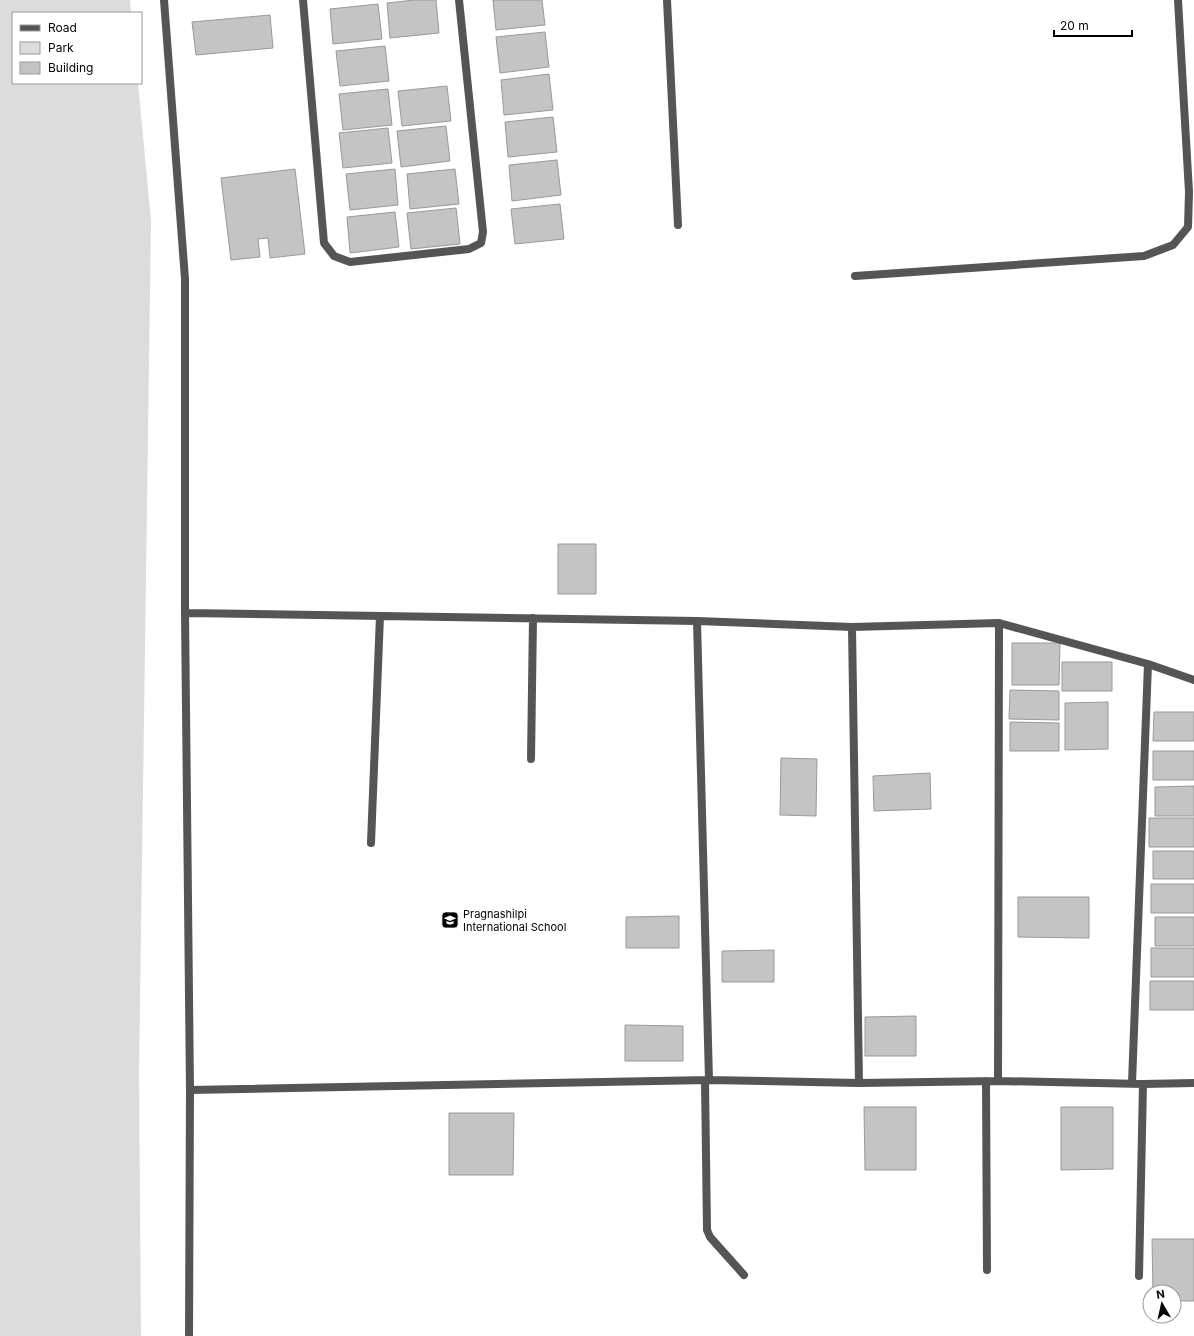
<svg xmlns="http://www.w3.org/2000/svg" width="1194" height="1336" viewBox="0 0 1194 1336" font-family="Inter,sans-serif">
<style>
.green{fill:#dcdcdc}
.building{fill:#c4c4c4;stroke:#999}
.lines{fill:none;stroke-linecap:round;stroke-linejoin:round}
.minor{stroke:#555;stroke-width:8}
.labels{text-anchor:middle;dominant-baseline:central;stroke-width:4;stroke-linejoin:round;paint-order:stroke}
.poi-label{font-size:11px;fill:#000;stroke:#fff;text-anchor:start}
</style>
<rect width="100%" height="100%" fill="#fff"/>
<path class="green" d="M0 0H130L131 13H13V83H138L151 221 139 1073 141 1336H0Z"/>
<path class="building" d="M414 0H436L439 33 390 38 387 3Z
M493 0H542L545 25 496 30Z
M378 4 382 39 333 44 330 9Z
M270 15 273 48 196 55 192 22Z
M545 32 549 67 500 73 496 37Z
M385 46 389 81 340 86 336 51Z
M549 74 553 110 504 115 501 80Z
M447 86 451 121 402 126 398 91Z
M388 89 392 125 343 130 339 94Z
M553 117 557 152 508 157 505 122Z
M446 126 450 161 401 167 397 131Z
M388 128 392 163 343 168 339 133Z
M557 160 561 195 512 201 509 165Z
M295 169 305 254 270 258 268 238 258 239 260 257 231 260 221 178Z
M395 169 398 205 350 210 346 174Z
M455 169 459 204 410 209 407 174Z
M560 204 564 239 515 244 511 209Z
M456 208 460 244 411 249 407 213Z
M395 212 399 247 350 253 347 217Z
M558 544H596V594H558Z
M1012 643H1060L1059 685H1012Z
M1062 662H1112V691H1062Z
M1010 690 1059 691V720L1009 719Z
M1108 702V749L1065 750V703Z
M1154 712H1194V741H1153Z
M1010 722 1059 723V751H1010Z
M1153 751H1194V780H1153Z
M781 758 817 759 816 816 780 815Z
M930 773 931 809 874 811 873 776Z
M1194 786V816H1155V787Z
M1149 818H1194V847H1149Z
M1153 851H1194V879H1153Z
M1151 884H1194V913H1151Z
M1018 897H1089V938L1018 937Z
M679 916V948H626V917Z
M1155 917H1194V946H1155Z
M1151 948H1194V977H1151Z
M774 950V982H722V951Z
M1150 981H1194V1010H1150Z
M916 1016V1056H865V1017Z
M625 1025 683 1026V1061H625Z
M864 1107H916V1170H865Z
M1061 1107H1113V1169L1061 1170Z
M449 1113H514L513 1175H449Z
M1152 1239H1194V1301H1174V1292H1153Z"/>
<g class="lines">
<path class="minor" d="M164 0 185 279V613L190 1090 189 1336
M303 0 324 243 334 256 350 262 469 249 481 243 483 232 459 0
M667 0 678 225
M855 276 1144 256 1173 245 1188 227 1189 192 1178 0
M185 613 697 621 852 627 999 623 1148 664 1194 680
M697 621 709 1080
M852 627 859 1083
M531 759 533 618
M371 843 380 616
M705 1081 707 1230 710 1237 744 1275
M986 1081 987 1270
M998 1081 999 623
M1132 1083 1148 664
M190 1090 709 1080 859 1083 998 1081 1143 1084 1194 1083
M1139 1276 1143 1084"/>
</g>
<defs>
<g id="school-square" transform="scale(0.9)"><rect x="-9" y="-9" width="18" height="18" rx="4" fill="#000" stroke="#fff"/><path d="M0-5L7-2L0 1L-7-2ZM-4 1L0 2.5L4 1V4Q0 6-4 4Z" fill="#fff"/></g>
</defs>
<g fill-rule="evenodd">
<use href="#school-square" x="450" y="920"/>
</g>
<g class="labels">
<g class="poi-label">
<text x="463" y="914">Pragnashilpi<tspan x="463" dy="13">International School</tspan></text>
</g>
</g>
<rect x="12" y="12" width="130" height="72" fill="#ffffff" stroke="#999999"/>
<rect x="20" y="25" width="20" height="6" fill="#555555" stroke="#999999"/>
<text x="48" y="32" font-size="12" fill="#000000">Road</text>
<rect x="20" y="42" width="20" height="12" fill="#dcdcdc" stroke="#999999"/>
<text x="48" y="52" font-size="12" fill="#000000">Park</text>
<rect x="20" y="62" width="20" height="12" fill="#c4c4c4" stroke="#999999"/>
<text x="48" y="72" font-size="12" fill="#000000">Building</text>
<g transform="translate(1162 1304) rotate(351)"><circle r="19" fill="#ffffff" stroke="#999999"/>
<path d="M0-3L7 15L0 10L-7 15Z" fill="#000000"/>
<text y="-6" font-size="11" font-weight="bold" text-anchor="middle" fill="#000000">N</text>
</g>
<path d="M1054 30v6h78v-6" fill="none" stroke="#000000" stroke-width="2"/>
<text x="1060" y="30" font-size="12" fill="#000000" stroke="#ffffff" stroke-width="3" paint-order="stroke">20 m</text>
</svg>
